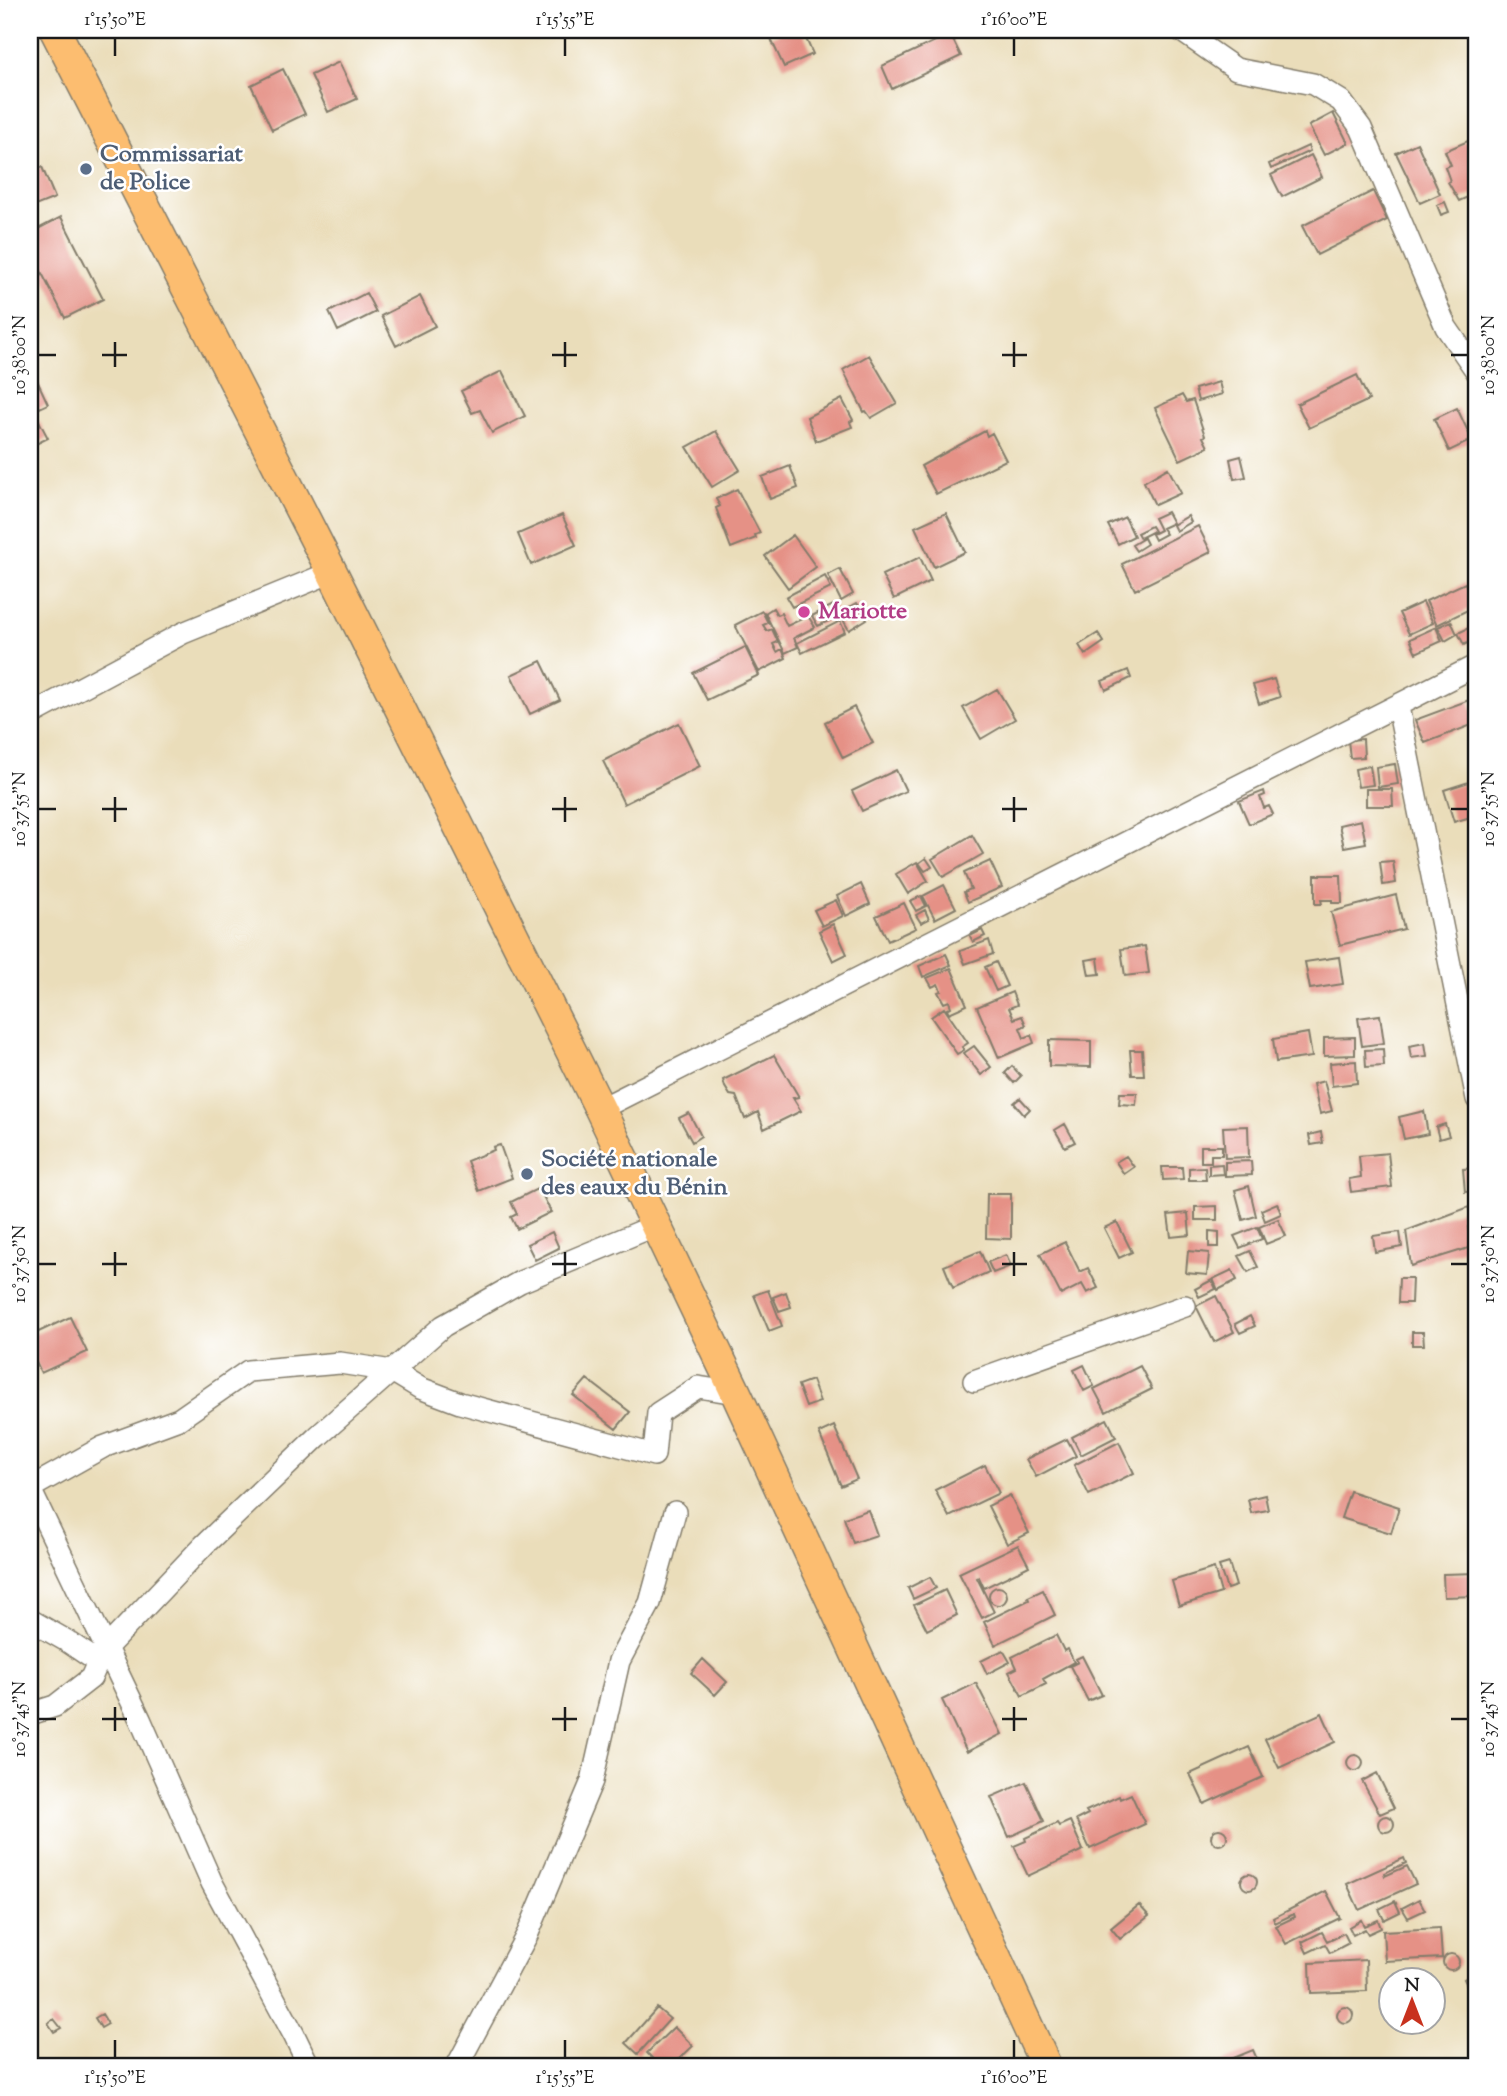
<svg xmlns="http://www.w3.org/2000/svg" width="1507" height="2096" viewBox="0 0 1507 2096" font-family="'Sorts Mill Goudy',serif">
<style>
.building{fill:#e59186}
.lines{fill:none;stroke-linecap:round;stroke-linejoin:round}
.minor-casing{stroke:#837c6b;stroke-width:24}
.highway-casing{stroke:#837c6b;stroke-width:33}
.minor{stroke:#fff;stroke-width:21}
.highway{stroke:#fcbd6f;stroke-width:30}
.ticks{fill:none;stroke:#1c1c1c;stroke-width:2.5}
.service-dot{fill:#5c6f8a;stroke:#fff;stroke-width:2.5}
.hotel-dot{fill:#d1479c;stroke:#fff;stroke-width:2.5}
.labels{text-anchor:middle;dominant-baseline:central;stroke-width:5;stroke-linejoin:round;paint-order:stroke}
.service-label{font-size:24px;font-weight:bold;fill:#4e5e75;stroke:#fff;text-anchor:start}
.hotel-label{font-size:24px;font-weight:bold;fill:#b23c85;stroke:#fff;text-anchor:start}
.neatline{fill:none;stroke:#1c1c1c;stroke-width:2.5}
.ticks-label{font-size:18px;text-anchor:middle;fill:#1c1c1c}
</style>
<rect width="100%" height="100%" fill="#fff"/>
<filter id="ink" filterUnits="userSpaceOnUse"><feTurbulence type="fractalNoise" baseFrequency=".0143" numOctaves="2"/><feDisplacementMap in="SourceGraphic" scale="14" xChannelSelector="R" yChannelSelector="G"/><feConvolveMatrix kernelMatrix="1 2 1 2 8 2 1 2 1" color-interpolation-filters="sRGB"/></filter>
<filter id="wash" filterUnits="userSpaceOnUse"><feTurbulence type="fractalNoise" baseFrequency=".00686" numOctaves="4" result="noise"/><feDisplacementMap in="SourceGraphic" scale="28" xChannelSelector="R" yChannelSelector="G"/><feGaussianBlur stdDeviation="1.57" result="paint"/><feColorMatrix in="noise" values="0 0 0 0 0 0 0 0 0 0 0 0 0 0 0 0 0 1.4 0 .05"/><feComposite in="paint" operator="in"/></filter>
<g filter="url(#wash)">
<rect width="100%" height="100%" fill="#eaddba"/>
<g id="blocks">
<path class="building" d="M787 30H802L813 54 784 67 770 37Z
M950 34 961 56 892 89 882 66Z
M339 62 357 99 328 112 311 75Z
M283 69 305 114 272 130 251 85Z
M1333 113 1348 143 1324 155 1309 126Z
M1477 137V193L1459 201 1448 182 1450 181 1445 167 1451 165 1445 151Z
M1417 143 1440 194 1420 203 1396 153Z
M1308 146 1310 151 1271 169 1269 164Z
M1311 155 1322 177 1282 197 1271 175Z
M42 167 55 198 30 208V172Z
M1373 191 1387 220 1317 255 1302 226Z
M1445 202 1449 212 1441 215 1437 205Z
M61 217 103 299 65 318 30 250V233Z
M366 293 376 312 338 331 329 312Z
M420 296 435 326 396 346 381 316Z
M869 355 897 403 871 418 866 411 864 412 843 370Z
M30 365 48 404 31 412 30 409Z
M502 371 525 416 492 433 480 410 472 413 461 391Z
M1357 375 1369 400 1309 428 1297 404Z
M1219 382 1222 394 1198 401 1195 389Z
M1182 395 1186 402 1193 400 1205 436 1203 437 1208 447 1180 460 1155 408Z
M842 399 853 420 850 422 852 427 816 441 807 417Z
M1457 408 1472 440 1449 451 1434 419Z
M39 421 48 438 30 447V426Z
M716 431 740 470 712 487 687 447Z
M985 431 987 436 992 433 1006 460 936 494 921 466Z
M1241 456 1246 477 1234 479 1230 459Z
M790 466 798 488 770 499 762 477Z
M1168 468 1181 493 1155 505 1144 482Z
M737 489 760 533 755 535 756 538 731 548 716 508 720 506 716 499Z
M1167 512 1173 523 1162 528 1166 534 1155 540 1152 534 1160 530 1154 518Z
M946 513 965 552 934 567 915 527Z
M562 515 576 545 531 565 518 534Z
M1188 516 1191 522 1176 531 1173 525Z
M1125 517 1134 536 1118 544 1108 525Z
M1151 526 1154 531 1140 538 1137 533Z
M1198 526 1211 552 1135 590 1122 564Z
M793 535 816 567 788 588 765 556Z
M1144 538 1147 544 1136 551 1132 545Z
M920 557 931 581 894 599 882 575Z
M840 569 853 594 841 601 828 575Z
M825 576 831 588 792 607 786 597Z
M1465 583 1476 606 1437 625 1426 601Z
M1423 602 1433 623 1409 634 1399 613Z
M857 603 867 619 849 630 839 613Z
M833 605 839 616 818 626 812 616Z
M773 608 777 615 781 613 787 626 808 616 815 627 794 638 798 647 785 653 765 613Z
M762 611 768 623 763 625 767 631 772 629 778 642 773 644 777 652 782 649 786 658 759 672 735 625Z
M840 621 845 632 802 653 797 643Z
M1451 621 1457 634 1445 641 1438 627Z
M1475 625 1477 630V638L1464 645 1458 633Z
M1436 627 1442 641 1416 653 1410 639Z
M1098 633 1104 642 1085 655 1079 645Z
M745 647 759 675 707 700 693 673Z
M541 661 560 700 530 714 511 675Z
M1128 670 1131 678 1106 690 1102 681Z
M1274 679 1280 697 1259 704 1253 685Z
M997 689 1015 719 981 739 963 708Z
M1469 700 1477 723 1425 743 1415 720Z
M854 707 873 743 843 758 825 722Z
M679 723 700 766 624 804 603 761Z
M1363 739 1364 757 1350 758 1348 740Z
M1395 764 1398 784 1378 787 1376 767Z
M1370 766 1373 785 1358 787 1355 769Z
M896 770 906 791 862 811 852 791Z
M1472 781 1477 797V815L1454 822 1444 790Z
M1366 789H1392L1393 806H1366Z
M1264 791 1265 795 1260 797 1264 808 1269 806 1273 814 1249 824 1239 801Z
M1361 820 1366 843 1344 847 1339 825Z
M972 835 983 854 943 877 932 859Z
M926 858 932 867 925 871 919 863Z
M990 861 1002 887 968 902 964 892 971 889 964 873Z
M1393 861 1396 883 1383 885 1380 862Z
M917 862 928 881 908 894 896 874Z
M1315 875H1341L1342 903H1332V900H1321L1322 904H1315Z
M861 884 870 904 846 916 837 896Z
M944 885 956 908 935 919 923 896Z
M1396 895 1404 929 1340 945 1331 912Z
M921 896 926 906 916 911 910 901Z
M836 900 843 916 822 926 814 910Z
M904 903 916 928 888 941 876 916Z
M925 910 929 919 921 923 916 915Z
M833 924 847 954 833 961 819 931Z
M982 930 985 936 973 942 970 936Z
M989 940 993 954 965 964 960 951Z
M1145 946 1149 973 1125 976 1121 949Z
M946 954 951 965 923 977 919 966Z
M1339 957 1343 984 1310 989 1305 962Z
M1098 958 1100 974 1089 975 1086 960Z
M996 962 1007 986 996 991 985 967Z
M951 968 967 1005 949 1013 947 1009 951 1007 949 1001 944 1003 938 992 941 991 938 984 932 987 927 978Z
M1012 992 1017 1005 1009 1008 1014 1019 1022 1016 1026 1025 1020 1028 1024 1038 1031 1035 1034 1043 999 1058 977 1007Z
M944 1008 968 1043 962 1047 964 1050 957 1054 931 1017Z
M1380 1015 1384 1043 1362 1046 1358 1018Z
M1308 1033 1312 1057 1276 1062 1273 1039Z
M1355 1037V1055L1324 1056V1038Z
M1049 1040 1091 1041V1067L1049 1066Z
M1425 1043 1427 1056 1411 1058 1409 1046Z
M974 1046 991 1067 981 1075 964 1053Z
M1383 1049 1384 1066 1366 1067 1365 1050Z
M1130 1050H1142L1144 1075H1132Z
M774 1055 799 1097 793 1098 801 1111 764 1129 758 1112 745 1119 736 1096 730 1095 725 1087 723 1080Z
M1356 1061 1357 1083 1332 1086 1330 1063Z
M1012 1066 1021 1076 1014 1083 1005 1073Z
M1324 1081 1332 1111 1320 1114 1313 1084Z
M1120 1093H1137L1136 1105 1119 1104Z
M1020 1098 1030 1109 1024 1115 1014 1103Z
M1424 1111 1428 1134 1404 1139 1399 1117Z
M689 1113 701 1136 692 1142 679 1118Z
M1065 1124 1075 1142 1065 1147 1055 1130Z
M1445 1124 1449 1136 1439 1139 1436 1127Z
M1248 1126 1249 1157 1225 1158 1223 1127Z
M1321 1132 1323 1143 1311 1145 1309 1135Z
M500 1145 512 1178 479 1191 467 1161 494 1150 493 1147Z
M1201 1146H1222V1155H1211V1162H1201Z
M1388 1153 1392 1187 1351 1192 1349 1179 1361 1177 1359 1156Z
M1126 1156 1134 1167 1124 1174 1116 1162Z
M1251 1161 1252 1175 1225 1176V1162Z
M1222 1164 1223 1174 1209 1175V1165Z
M1162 1167H1182L1183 1179 1163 1180Z
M1205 1167 1206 1180H1189V1168Z
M1476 1168 1477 1191 1465 1192 1463 1169Z
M1249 1186 1256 1216 1243 1220 1235 1190Z
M539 1188 551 1212 517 1229 511 1217 517 1214 511 1202Z
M987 1194H1011V1239L986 1238Z
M1277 1203 1281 1214 1265 1221 1261 1210Z
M1217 1206V1220H1195V1207Z
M1469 1207 1473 1226 1468 1227 1472 1247 1411 1266 1406 1231Z
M1188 1213 1190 1235 1171 1237 1168 1215Z
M1278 1219 1286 1236 1266 1244 1259 1227Z
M1117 1222 1132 1252 1119 1258 1104 1228Z
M1257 1227 1262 1239 1240 1248 1234 1236Z
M1209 1231 1219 1232V1247H1209Z
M552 1232 559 1248 535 1260 527 1244Z
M1400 1232 1402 1247 1375 1252 1373 1236Z
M1065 1242 1080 1272 1088 1268 1098 1288 1087 1293 1082 1284 1061 1295 1040 1254Z
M980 1251 989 1272 953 1288 944 1266Z
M1188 1251 1209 1253 1207 1275 1186 1273Z
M1250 1251 1258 1267 1248 1272 1239 1256Z
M1006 1255 1011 1266 993 1273 988 1262Z
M1232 1270 1237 1280 1218 1290 1213 1279Z
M1399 1278H1412L1411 1303H1398Z
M1212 1280 1216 1289 1199 1297 1195 1289Z
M768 1290 782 1326 769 1331 754 1295Z
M786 1292 791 1307 779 1311 773 1297Z
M1216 1296 1234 1332 1214 1342 1196 1306Z
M1250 1316 1255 1326 1240 1333 1235 1324Z
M70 1317 87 1352 41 1373 30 1350V1336Z
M1412 1332H1423L1424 1345H1412Z
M1084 1365 1094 1386 1084 1391 1074 1370Z
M1140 1366 1152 1389 1106 1412 1094 1389Z
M587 1379 630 1412 616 1429 573 1395Z
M812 1380 820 1402 806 1407 798 1385Z
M1107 1419 1116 1437 1081 1455 1072 1437Z
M834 1426 857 1479 841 1486 819 1433Z
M1067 1439 1076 1456 1036 1477 1026 1459Z
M1119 1442 1134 1473 1089 1495 1074 1465Z
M985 1465 999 1493 949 1517 935 1490Z
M1350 1491 1399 1507 1391 1533 1341 1518Z
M1010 1495 1029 1533 1007 1544 988 1506Z
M1265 1495 1268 1510 1251 1513 1248 1499Z
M868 1510 877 1535 853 1543 844 1518Z
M1018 1545 1029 1566 984 1588 979 1577 977 1578 994 1612 982 1618 959 1573Z
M1229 1563 1236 1586 1227 1589 1219 1566Z
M1214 1568 1221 1593 1179 1606 1172 1581Z
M1477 1573V1596L1444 1597 1443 1574Z
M930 1577 936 1588 913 1599 908 1588Z
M989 1596a9 9 0 1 1 18 0a9 9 0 1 1-18 0Z
M945 1590 957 1615 927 1630 914 1605Z
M1043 1590 1055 1615 995 1645 984 1622 1029 1600 1028 1597Z
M1056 1635 1064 1651 1068 1649 1074 1662 1043 1679 1046 1684 1022 1696 1009 1672 1017 1668 1012 1657Z
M1003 1650 1010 1662 987 1674 981 1661Z
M1082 1656 1102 1695 1088 1701 1070 1666 1078 1662 1076 1659Z
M703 1659 727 1682 715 1695 691 1673Z
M976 1683 1002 1734 967 1752 942 1700Z
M1322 1713 1335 1742 1279 1768 1265 1739Z
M1249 1747 1263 1777 1204 1804 1190 1774Z
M1347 1763a8 8 0 1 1 16 0a8 8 0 1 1-16 0Z
M1377 1773 1394 1808 1380 1814 1362 1781Z
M1026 1782 1044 1821 1009 1837 991 1797Z
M1131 1794 1145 1824 1090 1849 1076 1820 1088 1814 1086 1811 1119 1796 1120 1799Z
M1378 1824a8 8 0 1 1 16 0a8 8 0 1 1-16 0Z
M1070 1821 1083 1850 1028 1876 1014 1846 1026 1841 1025 1838 1057 1823 1059 1826Z
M1211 1837a8 8 0 1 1 16 0a8 8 0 1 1-16 0Z
M1404 1858 1406 1863 1384 1873 1385 1876 1407 1866 1416 1884 1359 1910 1347 1884Z
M1241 1882a8 8 0 1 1 16 0a8 8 0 1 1-16 0Z
M1326 1891 1340 1918 1286 1944 1276 1926 1295 1917 1294 1914 1275 1923 1273 1918Z
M1419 1899 1425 1910 1408 1918 1402 1908Z
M1395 1901 1400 1912 1384 1920 1379 1909Z
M1139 1905 1149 1916 1120 1939 1111 1928Z
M1361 1920 1364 1926 1378 1920 1381 1928 1368 1934 1365 1929 1353 1935 1349 1927Z
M1440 1928 1442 1958 1385 1961 1383 1931Z
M1322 1932 1327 1941 1344 1933 1349 1943 1330 1953 1325 1944 1307 1953 1302 1942Z
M1443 1962a8 8 0 1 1 16 0a8 8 0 1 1-16 0Z
M1366 1960 1367 1991 1311 1993 1310 1963Z
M1477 1972V2006L1464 1979Z
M1337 2015a8 8 0 1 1 16 0a8 8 0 1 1-16 0Z
M657 2008 670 2019 638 2054 626 2043Z
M102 2014 108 2024 101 2028 95 2018Z
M54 2019 61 2028 54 2032 48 2023Z
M674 2027 693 2046 672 2066H660L647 2053Z
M1477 2027V2043L1473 2041 1470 2035 1473 2029Z
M1253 2050 1260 2066H1214Z
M1477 2061V2066H1456V2062Z"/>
</g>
</g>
<g filter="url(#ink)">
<use href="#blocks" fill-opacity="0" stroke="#837c6b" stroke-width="2"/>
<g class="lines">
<g class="minor-casing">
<path id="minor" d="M1180 30 1236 69 1313 84 1341 101 1361 128 1446 327 1477 372
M1398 707 1477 1099
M30 715 183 633 332 572
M600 1109 1477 665
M974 1381 1185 1306
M30 1488 103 1447 179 1419 248 1371 340 1363 392 1371 420 1388 460 1403 654 1455 658 1413 698 1387 736 1393
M30 1489 140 1719 212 1883 294 2035 309 2066
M30 1620 67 1641 98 1662H113
M106 1648 204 1545 317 1437 443 1326 520 1282 654 1226
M30 1714 55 1706 91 1678 98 1662
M457 2066 528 1933 592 1781 619 1661 650 1603 675 1512"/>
</g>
<g class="highway-casing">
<path id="highway" d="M55 30 332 572 600 1109 736 1393 1046 2066"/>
</g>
<use href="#minor" class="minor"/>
<use href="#highway" class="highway"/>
</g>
</g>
<path class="ticks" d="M115 38V56M565 38V56M1014 38V56M115 342V367M565 342V367M1014 342V367M38 355H56M102 355H127M552 355H577M1002 355H1027M1451 355H1468M115 797V822M565 797V822M1014 797V822M38 809H56M102 809H127M552 809H577M1002 809H1027M1451 809H1468M115 1252V1276M565 1252V1276M1014 1252V1276M38 1264H56M102 1264H127M552 1264H577M1002 1264H1027M1451 1264H1468M115 1707V1731M565 1707V1731M1014 1707V1731M38 1719H56M102 1719H127M552 1719H577M1002 1719H1027M1451 1719H1468M115 2040V2058M565 2040V2058M1014 2040V2058"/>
<g class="service-dot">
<circle cx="86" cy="169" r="7"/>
<circle cx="527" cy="1174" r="7"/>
</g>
<circle class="hotel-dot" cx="804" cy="612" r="7"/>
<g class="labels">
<g class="service-label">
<text x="100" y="155">Commissariat<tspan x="100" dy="28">de Police</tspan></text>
<text x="541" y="1160">Société nationale<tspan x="541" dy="28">des eaux du Bénin</tspan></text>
</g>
<g class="hotel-label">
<text x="818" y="612">Mariotte</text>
</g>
</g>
<rect width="1507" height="2096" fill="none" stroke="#fff" stroke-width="77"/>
<g transform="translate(1412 2001)"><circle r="33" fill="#ffffff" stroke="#a4a4a4" stroke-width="2"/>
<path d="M0-5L12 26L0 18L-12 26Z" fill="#c8321e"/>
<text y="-10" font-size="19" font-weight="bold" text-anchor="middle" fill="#1c1c1c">N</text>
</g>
<rect x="38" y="38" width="1430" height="2020" class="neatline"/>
<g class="ticks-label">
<text x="115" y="25">1°15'50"E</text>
<text x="565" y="25">1°15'55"E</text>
<text x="1014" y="25">1°16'00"E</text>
<text transform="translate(19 355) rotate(-90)" y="6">10°38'00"N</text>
<text transform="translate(1488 355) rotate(-90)" y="6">10°38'00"N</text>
<text transform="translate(19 809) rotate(-90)" y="6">10°37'55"N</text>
<text transform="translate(1488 809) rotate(-90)" y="6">10°37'55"N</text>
<text transform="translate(19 1264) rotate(-90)" y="6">10°37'50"N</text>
<text transform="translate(1488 1264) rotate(-90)" y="6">10°37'50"N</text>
<text transform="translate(19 1719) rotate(-90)" y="6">10°37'45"N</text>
<text transform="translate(1488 1719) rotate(-90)" y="6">10°37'45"N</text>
<text x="115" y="2083">1°15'50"E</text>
<text x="565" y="2083">1°15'55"E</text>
<text x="1014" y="2083">1°16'00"E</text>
</g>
</svg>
